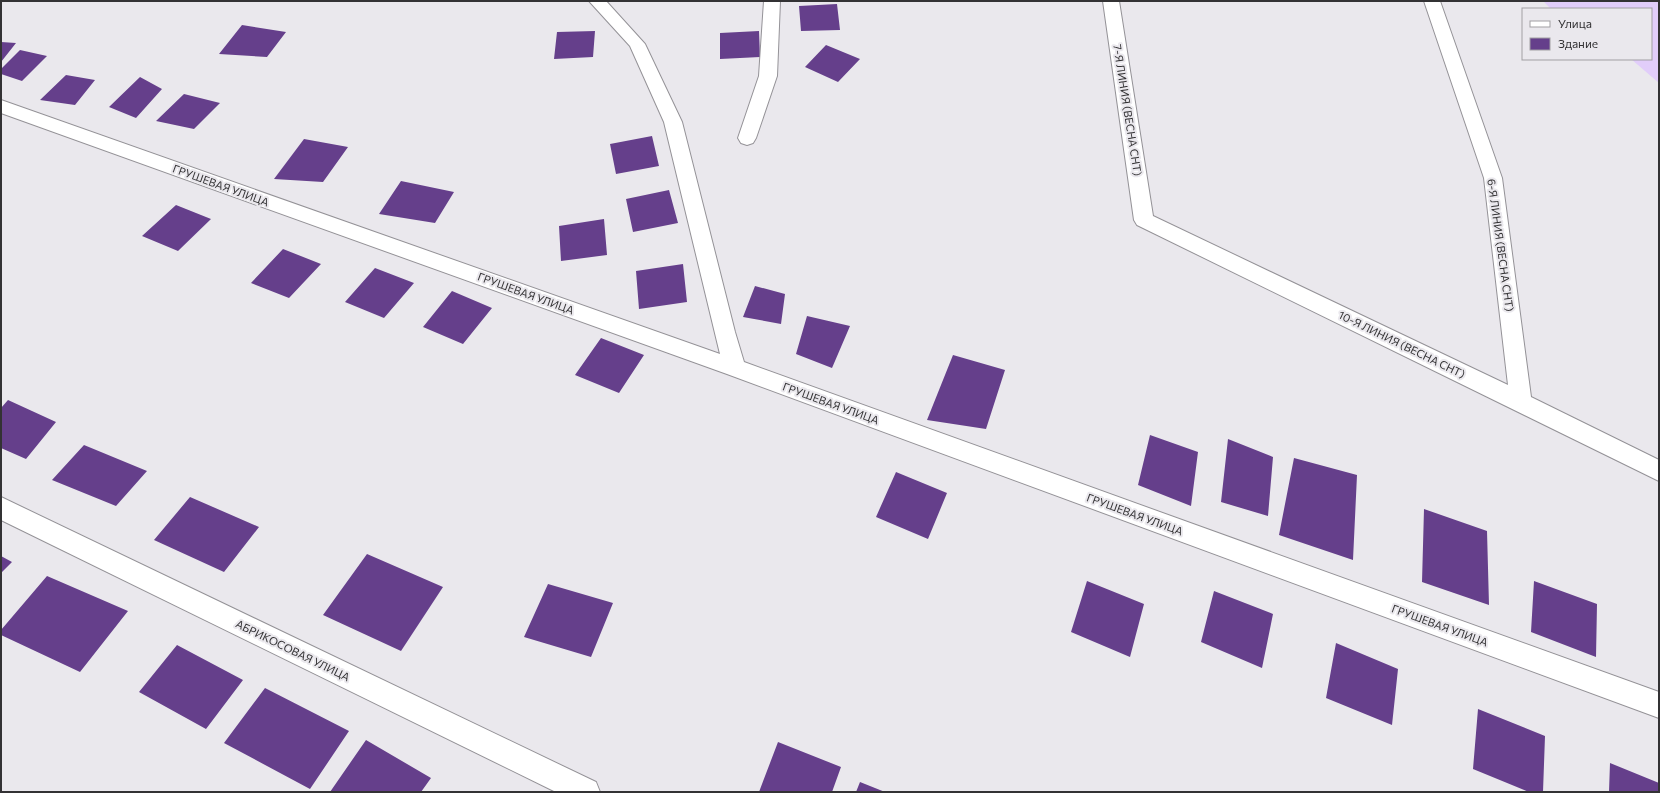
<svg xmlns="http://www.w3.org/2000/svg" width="1660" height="793" viewBox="0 0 1660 793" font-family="Commissioner,sans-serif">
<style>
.green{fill:#e1cdfa}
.building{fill:#653f8b}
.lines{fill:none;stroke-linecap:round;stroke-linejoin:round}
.minor-casing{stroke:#949297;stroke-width:2}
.minor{fill:#fff;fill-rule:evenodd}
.labels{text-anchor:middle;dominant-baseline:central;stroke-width:4;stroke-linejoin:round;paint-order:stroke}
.street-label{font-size:11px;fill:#333234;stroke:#eae8ed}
</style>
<rect width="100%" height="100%" fill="#eae8ed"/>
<path class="green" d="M1543 1H1659V83L1631 59H1651V9H1551Z"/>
<path class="building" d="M837 4 840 30 801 31 799 6Z
M242 25 286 32 267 57 219 54Z
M595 31 593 57 554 59 557 32Z
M759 31 760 57 720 59V33Z
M1 42 16 43 1 62Z
M826 45 860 59 838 82 805 67Z
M20 50 47 56 22 81 1 74V69Z
M66 75 95 80 75 105 40 100Z
M140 77 162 89 136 118 109 107Z
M184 94 220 103 194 129 156 121Z
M652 136 659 166 616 174 610 144Z
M304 139 348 147 323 182 274 179Z
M401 181 454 192 435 223 379 214Z
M669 190 678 223 633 232 626 199Z
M176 205 211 219 178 251 142 236Z
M604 219 607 255 561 261 559 226Z
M283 249 321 264 289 298 251 283Z
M683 264 687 302 639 309 636 271Z
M375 268 414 283 384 318 345 302Z
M755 286 785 294 781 324 743 317Z
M452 291 492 308 463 344 423 327Z
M807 316 850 326 832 368 796 354Z
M601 338 644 355 619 393 575 375Z
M953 355 1005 370 986 429 927 420Z
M8 400 56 422 26 459 1 448V408Z
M1150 435 1198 452 1191 506 1138 485Z
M1228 439 1273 457 1268 516 1221 502Z
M84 445 147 471 116 506 52 480Z
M1294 458 1357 475 1353 560 1279 535Z
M896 472 947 493 928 539 876 517Z
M190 497 259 527 224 572 154 540Z
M1424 509 1487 531 1489 605 1422 582Z
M367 554 443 587 401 651 323 615Z
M1 556 12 562 1 573Z
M47 576 128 611 80 672 1 635V630Z
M1087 581 1144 604 1130 657 1071 632Z
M1534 581 1597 604 1596 657 1531 632Z
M548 584 613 603 591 657 524 637Z
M1214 591 1273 614 1262 668 1201 642Z
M1336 643 1398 669 1392 725 1326 698Z
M177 645 243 680 206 729 139 692Z
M265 688 349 731 310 789 224 743Z
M1478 709 1545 736 1543 792H1529L1473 769Z
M366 740 431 778 421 792H330Z
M778 742 841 767 832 792H759Z
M1610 763 1659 783V792H1609Z
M860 782 885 792H856Z"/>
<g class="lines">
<g class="minor-casing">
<path id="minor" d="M589 1H606L645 44 682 122 735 332 744 362 1659 692V718L727 374 1 113V100L720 354 664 122 630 46Z
M764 1H780L777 76 756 138 753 143 747 145 741 143 738 138 759 76Z
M1103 1H1119L1153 216 1508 385 1484 178 1424 1H1440L1502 178 1531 397 1659 460V481L1137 225 1134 220Z
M1 497 596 782 600 792H556L1 520Z"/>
</g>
<use href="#minor" class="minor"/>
</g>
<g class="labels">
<g class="street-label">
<text transform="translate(1128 110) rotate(81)">7-Я ЛИНИЯ (ВЕСНА СНТ)</text>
<text transform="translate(221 185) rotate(20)">ГРУШЕВАЯ УЛИЦА</text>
<text transform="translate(1501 245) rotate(82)">6-Я ЛИНИЯ (ВЕСНА СНТ)</text>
<text transform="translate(526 293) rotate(20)">ГРУШЕВАЯ УЛИЦА</text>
<text transform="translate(1402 344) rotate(26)">10-Я ЛИНИЯ (ВЕСНА СНТ)</text>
<text transform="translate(831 403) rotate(20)">ГРУШЕВАЯ УЛИЦА</text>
<text transform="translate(1135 514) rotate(20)">ГРУШЕВАЯ УЛИЦА</text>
<text transform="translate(1440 625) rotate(20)">ГРУШЕВАЯ УЛИЦА</text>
<text transform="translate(293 650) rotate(26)">АБРИКОСОВАЯ УЛИЦА</text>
</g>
</g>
<rect width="1660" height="793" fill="none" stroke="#333234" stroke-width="4"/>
<rect x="1522" y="8" width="130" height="52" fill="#eae8ed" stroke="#a19fa3"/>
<rect x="1530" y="21" width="20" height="6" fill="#ffffff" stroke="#a19fa3"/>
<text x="1558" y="28" font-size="12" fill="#333234">Улица</text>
<rect x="1530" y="38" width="20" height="12" fill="#653f8b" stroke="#a19fa3"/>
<text x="1558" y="48" font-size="12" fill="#333234">Здание</text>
</svg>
